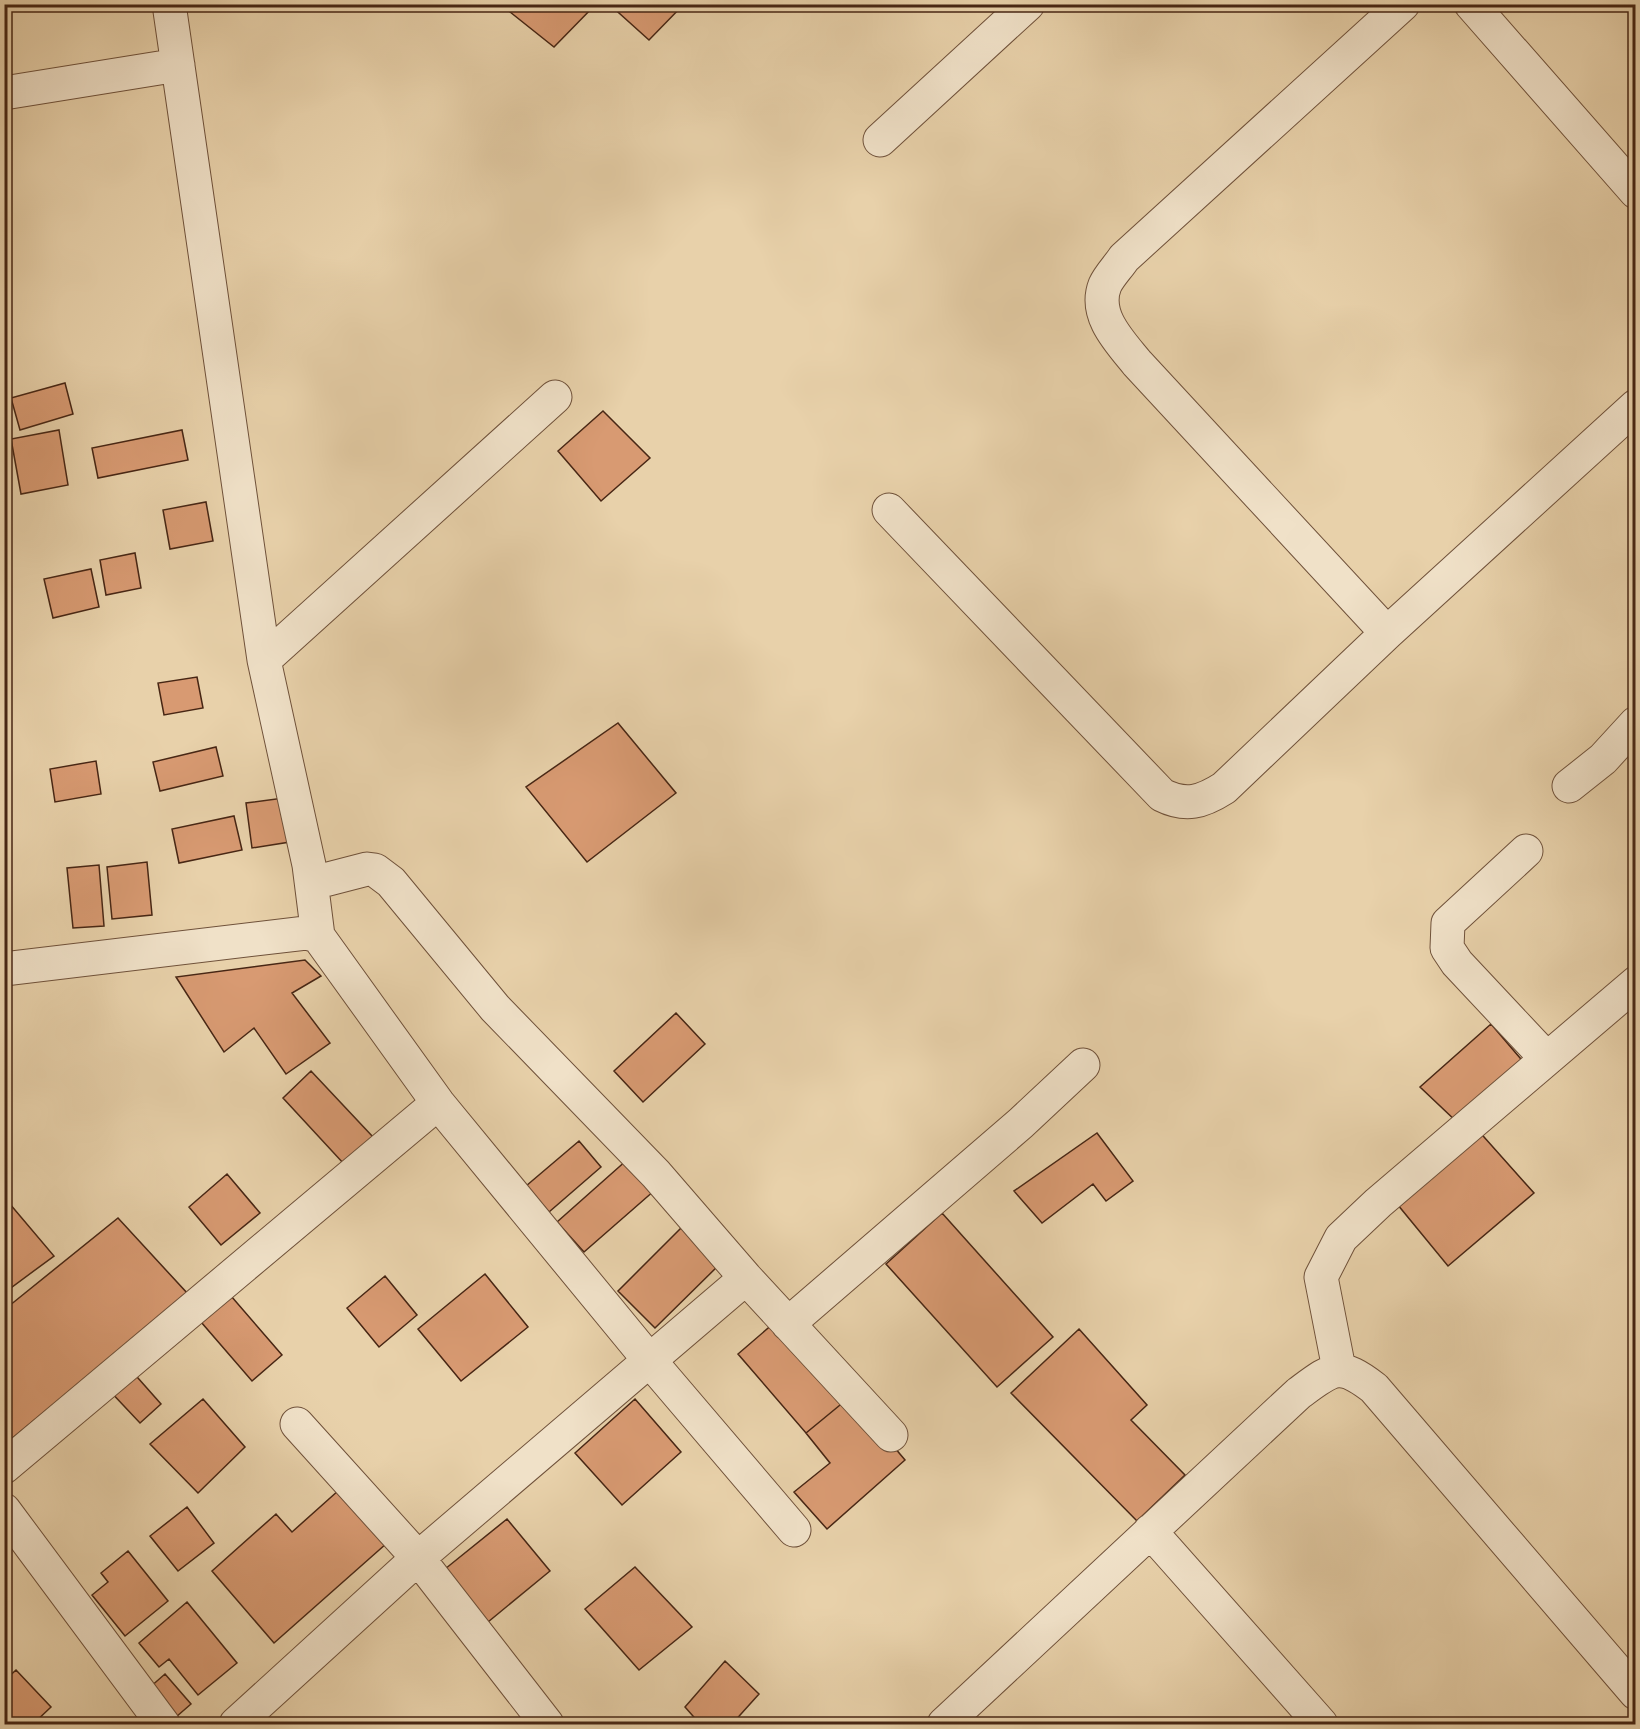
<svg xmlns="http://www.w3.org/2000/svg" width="1640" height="1729" viewBox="0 0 1640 1729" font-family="'Old Standard TT',serif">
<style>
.building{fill:#d89a72;stroke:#472614;stroke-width:1.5}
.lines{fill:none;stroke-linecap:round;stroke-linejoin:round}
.street-casing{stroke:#6f513a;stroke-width:35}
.street{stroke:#f0e1c8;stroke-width:33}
</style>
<rect width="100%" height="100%" fill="#e8d1aa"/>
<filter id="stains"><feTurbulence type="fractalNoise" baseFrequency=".00333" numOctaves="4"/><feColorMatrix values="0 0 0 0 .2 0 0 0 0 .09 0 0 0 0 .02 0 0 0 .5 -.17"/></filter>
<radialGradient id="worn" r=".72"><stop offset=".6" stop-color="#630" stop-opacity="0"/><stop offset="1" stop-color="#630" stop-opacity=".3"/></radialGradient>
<path class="building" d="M500 4H596L554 47Z
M609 4H684L649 40Z
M65 383 73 414 20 430 11 398Z
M603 411 650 458 601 501 558 451Z
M59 430 68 485 21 494 11 439Z
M182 430 188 460 98 478 92 448Z
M206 502 213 541 170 549 163 510Z
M135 553 141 588 106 595 100 560Z
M91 569 99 607 53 618 44 579Z
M197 677 203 708 164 715 158 683Z
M618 723 676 793 587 862 526 787Z
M216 747 223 776 160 791 153 762Z
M96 761 101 794 55 802 50 769Z
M291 797 296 841 252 848 246 803Z
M234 816 242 850 179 863 172 829Z
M147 862 152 915 112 919 107 867Z
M99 865 104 926 73 928 67 868Z
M305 960 321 976 292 993 330 1043 286 1074 254 1028 224 1052 176 977Z
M676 1013 705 1044 643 1102 614 1071Z
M1491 1024 1526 1065 1458 1123 1420 1087Z
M311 1071 373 1137 344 1164 283 1098Z
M1476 1128 1534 1193 1448 1266 1393 1199Z
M1097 1133 1133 1181 1106 1201 1093 1184 1042 1223 1014 1191Z
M579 1141 601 1167 549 1212 526 1186Z
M628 1159 655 1190 584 1252 557 1222Z
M227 1174 260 1213 221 1245 189 1207Z
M4 1197 54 1256 4 1293Z
M942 1213 1053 1337 997 1387 886 1264Z
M118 1218 188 1294 4 1445V1310Z
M686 1223 723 1261 655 1328 618 1291Z
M485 1274 528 1327 461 1381 418 1329Z
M385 1276 417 1315 379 1347 347 1308Z
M225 1289 282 1355 252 1381 195 1315Z
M781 1317 851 1396 806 1433 738 1354Z
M1079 1329 1147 1405 1131 1420 1185 1475 1137 1521 1011 1393Z
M130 1369 161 1404 140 1423 108 1389Z
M851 1396 905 1460 827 1529 794 1492 830 1463 806 1433Z
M203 1399 245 1447 198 1493 150 1444Z
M635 1399 681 1452 622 1505 575 1453Z
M339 1490 387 1543 274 1643 212 1571 276 1514 292 1532Z
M187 1507 214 1543 178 1571 150 1536Z
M507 1519 550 1571 488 1622 445 1569Z
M128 1551 168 1601 125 1636 92 1595 108 1582 101 1573Z
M635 1567 692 1627 639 1670 585 1609Z
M187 1602 237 1663 198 1695 169 1659 159 1667 139 1643Z
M725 1661 759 1694 732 1724H700L685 1707Z
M16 1670 51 1707 33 1724 4 1723V1681Z
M165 1674 191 1704 176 1717 149 1688Z"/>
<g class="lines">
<g class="street-casing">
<path id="street" d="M169 4 264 660 309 865 318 936
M1471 4 1636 192
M4 93 178 65
M880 140 1028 4
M889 510 1162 795C1186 807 1202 802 1224 788L1387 633 1636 406
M1387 633 1137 363C1120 342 1093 315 1105 285 1109 276 1118 267 1124 258L1403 4
M264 660 555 397
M1569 786 1603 759 1636 723
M1526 851 1448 923 1447 948 1457 963 1547 1059
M313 883 367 869 375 870 391 882 495 1008 656 1174 746 1278 891 1435
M4 969 306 933 318 936 438 1103 650 1361 794 1530
M788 1324 1021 1123 1083 1065
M1339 1369 1321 1277 1341 1238 1378 1203 1636 983
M297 1424 418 1558 547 1724
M4 1467 438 1103
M4 1510 163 1724
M1150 1531 1321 1724
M236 1724 418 1558 746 1278
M944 1724 1299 1393C1333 1368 1339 1361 1374 1388L1636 1693"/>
</g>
<use href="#street" class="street"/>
</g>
<rect width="1640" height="1729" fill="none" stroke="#e8d1aa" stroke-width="24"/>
<rect x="6" y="6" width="1628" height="1717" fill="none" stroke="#472614" stroke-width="3"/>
<rect x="12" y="12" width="1616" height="1705" fill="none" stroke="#472614" stroke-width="1.5"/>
<rect width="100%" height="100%" filter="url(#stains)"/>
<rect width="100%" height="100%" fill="url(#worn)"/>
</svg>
